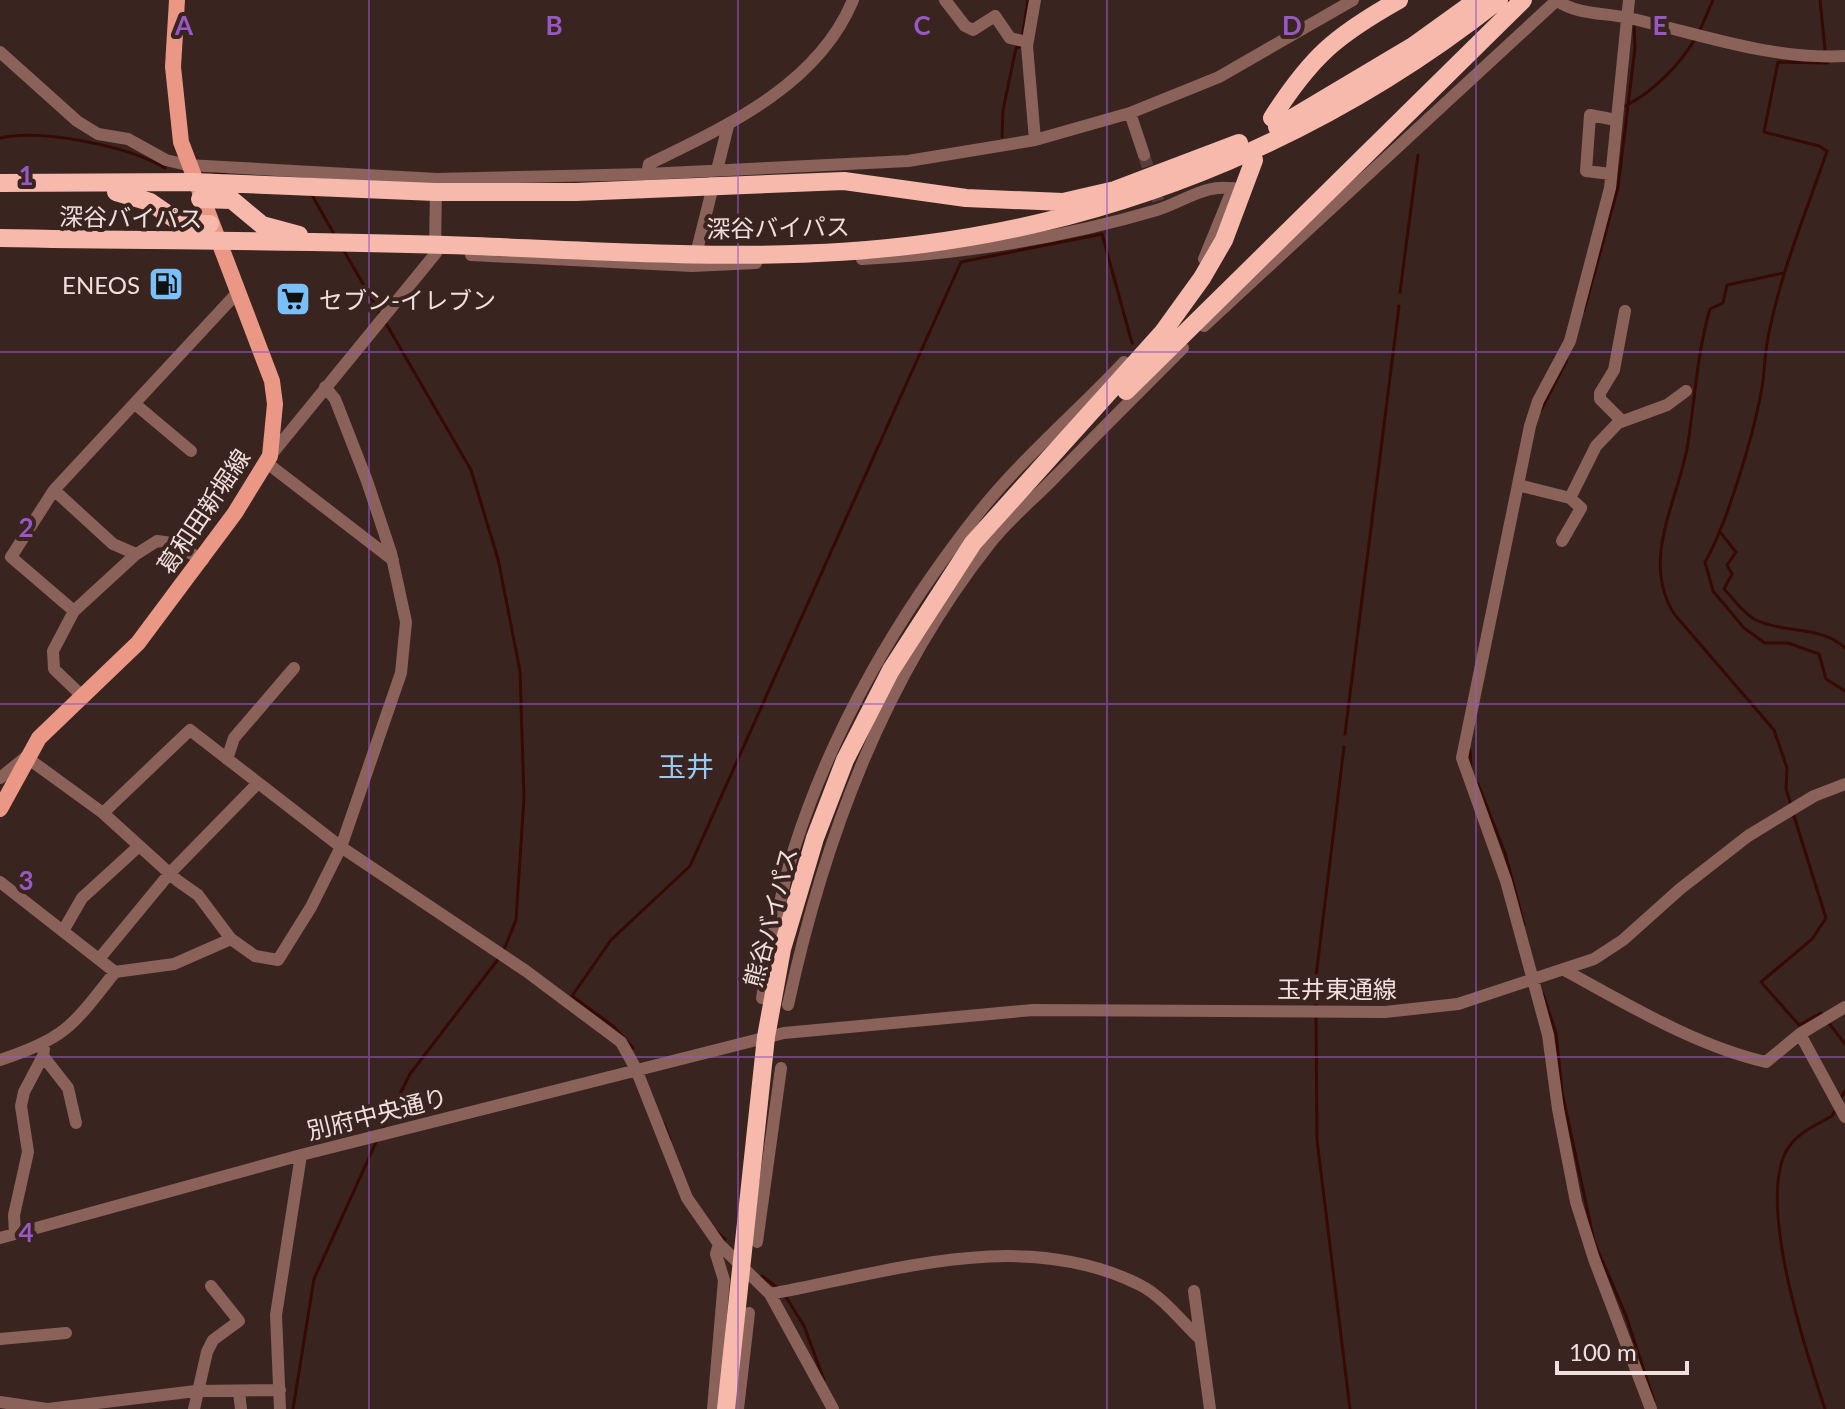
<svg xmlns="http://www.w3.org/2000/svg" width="1845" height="1409" viewBox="0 0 1845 1409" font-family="Lato,'Noto Sans JP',sans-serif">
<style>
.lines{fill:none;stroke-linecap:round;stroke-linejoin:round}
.stream{stroke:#360903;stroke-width:3}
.minor-tunnel{stroke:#55403c;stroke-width:12;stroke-dasharray:12 6;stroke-linecap:butt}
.minor{stroke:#8a6259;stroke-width:12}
.major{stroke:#ea9785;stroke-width:16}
.highway{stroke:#f6b9ac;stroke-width:18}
.grid{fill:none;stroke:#9859c6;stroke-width:2;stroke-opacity:0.55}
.labels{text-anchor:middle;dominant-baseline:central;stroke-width:8;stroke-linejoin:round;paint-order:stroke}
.street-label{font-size:24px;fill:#f0e0dd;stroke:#3a2420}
.poi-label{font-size:24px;fill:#f0e0dd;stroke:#3a2420;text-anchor:end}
.quarter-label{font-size:28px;fill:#97caf4;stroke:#3a2420}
.grid-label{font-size:26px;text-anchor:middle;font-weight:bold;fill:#9859c6;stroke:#3a2420;stroke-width:8;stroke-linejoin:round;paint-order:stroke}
</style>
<rect width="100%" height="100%" fill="#3a2420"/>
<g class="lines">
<path class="stream" d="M1820 0 1825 49
M1700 30 1713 0
M1022 39 1028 0
M1828 63 1778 62 1764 132 1819 146 1827 151C1806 213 1780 273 1768 338 1764 356 1765 375 1761 393 1753 436 1727 524 1705 562L1713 591 1744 628 1765 643H1788L1819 654 1826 679 1845 691
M1625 106C1653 92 1681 64 1696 37
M1002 137 1003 110 1016 48 1021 46
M0 138C43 129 128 146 165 168
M214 173H226
M312 195 334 234
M344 251 380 313
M1784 273 1727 285 1723 303 1710 309C1697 353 1695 399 1688 443 1679 500 1639 560 1675 615L1774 730 1787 768 1786 789 1791 805
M1400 292 1418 155
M1584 311 1618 187 1635 48 1634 25
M384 320 471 470 498 559 520 671 524 798 516 920 503 952
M1541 410 1567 360
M1720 532 1736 552 1727 565 1732 574 1724 589C1733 598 1744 614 1756 620 1785 634 1821 625 1845 648
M1345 734 1399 306
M1470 750 1471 766
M1478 784 1505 853 1524 925
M1793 813 1826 918 1812 939 1761 982 1799 1025 1821 1013 1824 1016
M1543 994 1556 1033 1562 1092 1594 1241 1626 1316 1654 1401
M1316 1007 1315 985 1344 747
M1316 1015 1317 1140 1350 1409
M1828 1022 1845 1044
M633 1048 613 1026 572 996 611 940 690 866 961 262 1102 234 1132 343
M1841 1098 1845 1091
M664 1124 670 1140
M382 1130 410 1074 499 958
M716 1231 725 1239
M762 1276 778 1288
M786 1297 804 1326 824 1380
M293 1409 314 1279 377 1140
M1825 1409C1807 1355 1752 1191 1791 1144 1801 1131 1818 1124 1832 1116L1836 1109"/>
<path class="minor-tunnel" d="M1144 155 1159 203"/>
<path class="minor" d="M945 0 965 26 973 30 995 16 1010 38 1027 42
M1035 0 1027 46 1035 140
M1556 0C1579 16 1606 12 1633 19 1704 35 1771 60 1845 56
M1629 0 1610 188 1570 341 1538 401 1530 426 1462 758 1506 881 1548 1035 1558 1109 1576 1202 1594 1259 1651 1409
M0 52 77 121 98 134 128 139 166 160 187 165 437 179 647 174 908 161 1035 140 1130 113 1219 77 1353 0
M1130 113 1144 155
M647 174 649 164C727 126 818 85 853 0
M1611 174 1586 171 1590 115 1616 120
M435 252 436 187
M471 255 692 266 756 263
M695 258 728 126
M862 259C962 254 1062 238 1157 210 1186 201 1208 181 1238 190
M1204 259 1233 188
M1204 326 1557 0
M135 404 191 451
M1622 421 1600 399V393L1614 370 1625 311
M271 455 436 253
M267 463 393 560
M1518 485 1570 498 1581 508 1562 541
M54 490 113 544 136 554
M1570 498 1596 446 1618 423 1667 405 1686 391
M74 611 11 557 54 490 237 293
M81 695 54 669 53 651 74 611 135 555 157 541 172 543 203 560
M227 759 234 738 294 668
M0 778 26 757 103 813 178 881 198 895 231 939 255 956 278 960 311 907 341 847 401 673 406 622 391 553 367 481 335 399 325 387
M103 813 190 730 341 847 526 971 621 1042 636 1069 687 1198 719 1244 770 1294 833 1409
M0 882 115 972
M63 931 82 898 139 846
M99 959 170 873 258 783
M1566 971C1629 1005 1696 1046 1766 1062L1800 1034 1845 1007
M762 998C771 949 779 896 794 849 832 729 899 614 977 515 1017 463 1078 411 1124 362
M788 1005C824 839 884 677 991 542 1009 519 1034 499 1055 477 1097 434 1140 391 1183 348
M1800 1034 1845 1117
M44 1049 43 1056 68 1088 76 1123
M0 1060C67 1038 73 1025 115 972L174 964 231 939
M15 1234 14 1215 28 1152 21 1106 24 1092 43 1056
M0 1238 301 1155 784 1033 1033 1010 1385 1012 1458 1004 1594 959 1623 940 1680 889 1748 836 1814 796 1845 784
M757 1242 781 1068
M1194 1291 1210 1409
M770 1294C891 1272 1023 1226 1140 1285 1162 1296 1182 1322 1199 1338
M0 1339 66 1333
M239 1392 241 1409
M0 1402 47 1409
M48 1409 196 1391 280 1390
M194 1409 207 1352 213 1340 239 1321 211 1286
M280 1409 276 1315 301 1155
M713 1409 724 1280 716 1254 719 1244
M738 1409 749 1313"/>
<path class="major" d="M0 809 39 738 138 643 235 513 270 456 275 404 272 381 181 142 173 67 177 0"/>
<path class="highway" d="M1272 118C1311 57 1335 36 1399 0
M1277 127 1413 46 1477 0
M0 183 193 182 435 192H576L844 181 966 198 1063 202 1115 190 1239 143
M116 192 150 202 182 224H210
M200 199 232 200 262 225 299 235
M0 238C149 241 297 240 446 245 604 250 766 265 923 244 1134 217 1332 132 1499 0
M1126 391 1523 0
M726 1409 766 1037 782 949 815 838 845 760 891 670 973 543 1163 332 1202 278 1224 240 1254 160"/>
</g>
<path class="grid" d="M369 0V1409M738 0V1409M1107 0V1409M1476 0V1409M0 352H1845M0 704H1845M0 1057H1845"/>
<defs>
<g id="fuel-square" transform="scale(1.8)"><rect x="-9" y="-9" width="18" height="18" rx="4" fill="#79bff8" stroke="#3a2420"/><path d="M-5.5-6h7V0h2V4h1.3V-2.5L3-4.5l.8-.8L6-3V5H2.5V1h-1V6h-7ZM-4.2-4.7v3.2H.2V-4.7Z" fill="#111"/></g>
<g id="supermarket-square" transform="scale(1.8)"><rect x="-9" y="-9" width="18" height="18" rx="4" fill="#79bff8" stroke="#3a2420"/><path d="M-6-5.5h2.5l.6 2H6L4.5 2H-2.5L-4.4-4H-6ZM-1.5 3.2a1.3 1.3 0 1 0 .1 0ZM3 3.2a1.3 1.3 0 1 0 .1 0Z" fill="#111"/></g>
</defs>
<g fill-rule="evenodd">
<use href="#fuel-square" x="166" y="284"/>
<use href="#supermarket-square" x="293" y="299"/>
</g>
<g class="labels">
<g class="street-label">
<text transform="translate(131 217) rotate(1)">深谷バイパス</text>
<text transform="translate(778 227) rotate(-1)">深谷バイパス</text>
<text transform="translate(203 511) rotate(-56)">葛和田新堀線</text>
<text transform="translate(770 917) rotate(-75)">熊谷バイパス</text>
<text x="1337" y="988">玉井東通線</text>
<text transform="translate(377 1113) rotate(-14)">別府中央通り</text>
</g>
<g class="poi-label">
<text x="140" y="284">ENEOS</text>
<text x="319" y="299" text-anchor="start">セブン-イレブン</text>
</g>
<g class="quarter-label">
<text x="686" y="766">玉井</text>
</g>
</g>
<g class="grid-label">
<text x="184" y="35">A</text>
<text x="554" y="35">B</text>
<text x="922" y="35">C</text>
<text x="1292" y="35">D</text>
<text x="1660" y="35">E</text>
<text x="26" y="185">1</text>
<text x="26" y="537">2</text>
<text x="26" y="890">3</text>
<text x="26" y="1242">4</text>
</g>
<path d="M1557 1361v12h130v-12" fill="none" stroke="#f0e0dd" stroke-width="4"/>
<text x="1569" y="1361" font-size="24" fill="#f0e0dd" stroke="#3a2420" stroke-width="6" paint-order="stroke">100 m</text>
</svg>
